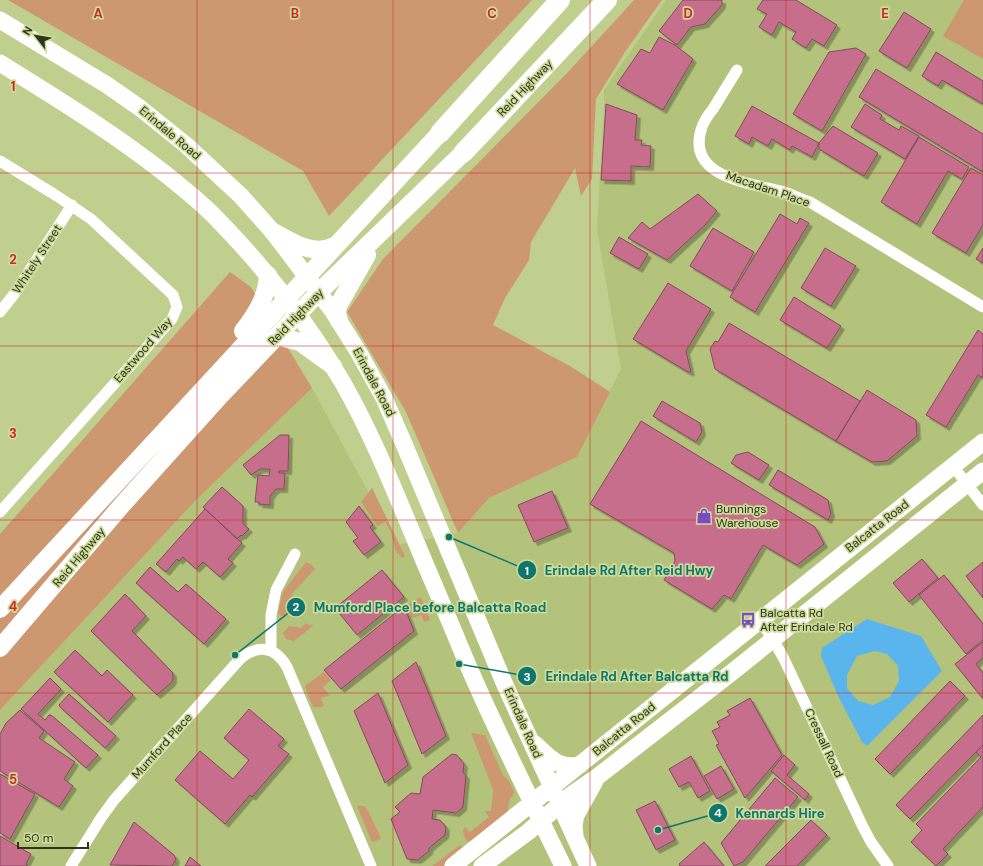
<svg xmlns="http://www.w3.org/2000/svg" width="983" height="866" viewBox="0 0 983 866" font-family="'DM Sans',sans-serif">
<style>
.built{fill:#b4c37c}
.green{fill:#cd9870}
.water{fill:#5bb5ed;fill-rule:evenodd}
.building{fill:#c76e8d;stroke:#85495e;filter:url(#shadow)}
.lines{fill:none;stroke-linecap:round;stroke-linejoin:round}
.minor{stroke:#fff;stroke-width:11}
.primary{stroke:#fff;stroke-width:17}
.trunk{stroke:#fff;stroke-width:18}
.motorway{stroke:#fff;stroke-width:20}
.grid{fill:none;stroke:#ce2927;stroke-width:1;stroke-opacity:0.55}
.labels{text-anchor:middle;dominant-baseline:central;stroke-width:3.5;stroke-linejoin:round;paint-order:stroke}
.street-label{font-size:12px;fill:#2f341a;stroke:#cddb9b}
.poi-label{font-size:12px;fill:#2f341a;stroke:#cddb9b;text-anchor:start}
.grid-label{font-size:13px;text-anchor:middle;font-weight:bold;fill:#ce2927;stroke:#cddb9b;stroke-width:3.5;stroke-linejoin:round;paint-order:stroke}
.leader{fill:none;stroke:#0f766e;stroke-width:1.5}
.callout-dot{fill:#0f766e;stroke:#cddb9b;stroke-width:1.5}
.mark-label{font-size:12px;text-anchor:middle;font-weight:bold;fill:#fff}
.callout-label{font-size:13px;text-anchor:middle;font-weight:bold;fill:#0f766e;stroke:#cddb9b;stroke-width:3.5;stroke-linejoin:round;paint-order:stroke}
</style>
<defs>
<filter id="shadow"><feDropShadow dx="3.5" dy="3.5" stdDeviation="0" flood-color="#0004"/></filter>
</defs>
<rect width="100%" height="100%" fill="#c0ce8e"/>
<path class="built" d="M666 0H983V866H0V710L196 500 312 388 397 545 458 533 489 498 577 457 621 369 597 229 604 104V90Z"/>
<path class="green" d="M8 0H532L329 216 303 171Z
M634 0H662L625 52 596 99 592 179 581 196 575 168 531 242 529 260 505 298 493 325 570 366 610 392 577 457 489 498 458 533 406 412 347 312 383 259 570 70Z
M964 0H983V59L943 36Z
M230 272 251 287 312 388 196 500 0 710V534Z
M372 488 405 556 403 558 396 552 391 533 385 522 377 526 361 502Z
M306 562 312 565 315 569 292 594C292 598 295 600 295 604 294 611 287 616 281 616L278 613 282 595 285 589Z
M421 597 430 620 424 622 421 615 412 618 407 605Z
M306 623 309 625 311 624 313 626 294 641 286 639 283 633 289 626 301 628Z
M324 672 331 680 323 687 330 696 323 697 321 699 324 705 322 707H313L305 687 306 685Z
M471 733C476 733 480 735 485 735L503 775 509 781 515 793 513 794V796L510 798 507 814 470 842 466 840C464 836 461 831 465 827L470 832 489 817 485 811H491L493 790Z
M357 806H364L367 809 381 838 379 840 372 842Z
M460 845 464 849 443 866H432Z"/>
<path class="water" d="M867 619 921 636 942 671 867 746 862 742 838 696 821 656 822 648ZM875 651 887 654 898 666 899 681 890 697 873 705 858 701 847 688V675L857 656Z"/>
<path class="building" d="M683 0H722V5L705 24 691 27 677 45 659 31Z
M763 0H796L837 25 824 46 812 39 806 48 792 39 796 32 779 22 772 35 759 27 767 14 757 9Z
M904 12 931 29 907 68 879 51Z
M659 37 675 45 693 59 663 110 617 84 641 49 650 53Z
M856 48 866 54 822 131 793 114 829 52Z
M936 52 983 81V104L942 80 938 86 922 76Z
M876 69 983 134V172L859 97Z
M606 104 637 115 635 140H642L641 145 651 146 650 167 631 166V181L601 180Z
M865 104 882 115 880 119 899 130 901 126 919 136 905 159 851 127Z
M752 106 819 143 812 157 792 146 790 150 772 139 768 146 752 137 749 144 735 136Z
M833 126 878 153 864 176 819 149V143Z
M919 137 969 167 962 179 948 171 917 224 881 202Z
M971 168 983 175V225L966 253 932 233Z
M698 194 717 211 705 225 667 260 628 238 642 222 650 229Z
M780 214 797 224 800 218 809 223 755 312 730 297Z
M713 228 754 252 732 291 690 266Z
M619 237 648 254 639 269 610 253Z
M825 248 856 266 831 306 801 288Z
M983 248V263L976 259Z
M668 283 711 309 686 351 691 372H688L633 339Z
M794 297 841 326 827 348 780 320Z
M729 323 860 401 836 441 715 369 710 349 715 341 718 342Z
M978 330 983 334V378L978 375 946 427 926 415Z
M867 390 916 420 917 436 887 461 872 462 836 441Z
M662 401 700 423 702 432 696 442 653 416Z
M641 421 815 527 824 544 797 565 763 545 731 599 724 595 712 609 664 580 675 561 674 553 590 504Z
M280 435H289L288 471H279V473H285L284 489H276L270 496V505L259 504V502H255L258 475 269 476 270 469H260L251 475 243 465Z
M748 452 769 465 759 480 731 463 736 455Z
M778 470 828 500 831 514 828 520 769 485Z
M222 487 243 506V524L249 529 242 536 241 535 237 539 203 507Z
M552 491 568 528 534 542 518 505Z
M359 506 373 525 370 527 381 542 364 555 353 541 358 538 346 522Z
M205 509 242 543 228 559 233 563 220 577 203 562 196 569 183 557 179 561 177 559 166 572 156 564Z
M922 559 938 578 909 602 893 583Z
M983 562V598L966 576Z
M150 567 178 592 186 584 226 619 204 644 136 583Z
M382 570 404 597 357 635 335 608Z
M944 575 983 624V640L966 654 919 595Z
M125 594 146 616 132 631 173 673V680L171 683 157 695 91 631Z
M404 606 414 631 341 689 324 670Z
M983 642V658L976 664 983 673V699L955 664Z
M75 650 102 676 107 670 133 695 108 722 54 672Z
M416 662 446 736 422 754 392 681Z
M50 678 61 689 38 714 45 720 49 715H51L98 755 86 768 21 709Z
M950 681 965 696 890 774 875 759Z
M378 693 408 765 385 783 354 711Z
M69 694 116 736 105 748 60 707 59 705Z
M750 698 782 755 745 798 716 745 719 744 712 731 720 727 717 722 730 715 727 711Z
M249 709 284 739 278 746 289 754 252 797 250 795 225 824 175 780 200 751 233 779 249 760 224 738Z
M20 710 44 731 39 738 75 762 64 779 73 786 59 807 0 771V734L6 723Z
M983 715V745L910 819 896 805Z
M983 745V807L943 849 948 854 936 866 911 842 922 830 916 824 981 757 976 752Z
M452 754 457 755 464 764 463 772 466 776 463 807 456 813 433 810 432 819 440 820 446 827 445 835 429 848V851L418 860 407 859 391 819 400 812 395 807 411 793 420 794 423 777Z
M784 755 795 765 787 775 809 794 805 800 771 771Z
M691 756 710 791 698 798 689 782 679 787 669 769Z
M721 766 734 789 717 799 704 776Z
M0 774 35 794 10 839 0 833Z
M775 778 798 797 743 862 734 866 721 843Z
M655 801 675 840 656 850 636 810Z
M811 820 827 835 797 866H765Z
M134 822 174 855 176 860 172 866 110 865Z
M0 836 31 854 26 864 28 866H0Z
M704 842 724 866H680L679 864Z
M190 857 201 866H185Z"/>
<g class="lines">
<path class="minor" d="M737 70C729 83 721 96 713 109 709 114 704 121 702 127 684 178 752 183 784 192 793 195 801 199 810 202L983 307
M0 161 57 196 91 219 173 295 177 307 172 319 0 512
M0 312 15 293 72 205
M953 466 983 505
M759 620 773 639 784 659 863 827 871 842 888 866
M271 651V615L276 590 295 554
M71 866 101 818 114 800 240 659C258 644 275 646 287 667L371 866"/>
<path class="primary" d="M0 20 107 85 140 108 186 145 241 196 273 232 332 310 359 353 384 398 404 444 505 685 588 866
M0 63C58 99 115 134 168 176 185 190 202 203 217 219 266 269 308 323 343 383 369 429 389 477 409 525 427 569 446 612 464 656 494 727 529 796 563 866
M535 744C550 758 558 769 580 765
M575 836 574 825 576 815 595 781
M453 866 983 442
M482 866 528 832 571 795 597 777 731 673 983 471"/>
<path class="trunk" d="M273 232C292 241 312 257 334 246
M339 321 337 313 338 306 367 255
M243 331C256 314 267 297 268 275
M277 336 300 342 333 366
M0 609 440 133
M0 648 122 505 219 397 319 292 463 153"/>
<path class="motorway" d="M440 133 560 0
M463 153 607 0"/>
</g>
<path class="grid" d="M197 0V866M393 0V866M590 0V866M786 0V866M0 173H983M0 346H983M0 520H983M0 693H983"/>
<defs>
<g id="shop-bare" transform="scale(1.2)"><path d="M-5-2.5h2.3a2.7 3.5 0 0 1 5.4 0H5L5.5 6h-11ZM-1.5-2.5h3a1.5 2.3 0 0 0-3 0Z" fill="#7a4bc3" stroke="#cddb9b" stroke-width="2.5" paint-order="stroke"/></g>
<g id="bus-bare" transform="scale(1.2)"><path d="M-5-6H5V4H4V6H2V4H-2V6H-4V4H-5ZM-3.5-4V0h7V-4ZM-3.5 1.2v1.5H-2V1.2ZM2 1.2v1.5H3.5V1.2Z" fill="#7a4bc3" stroke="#cddb9b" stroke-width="2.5" paint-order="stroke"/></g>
</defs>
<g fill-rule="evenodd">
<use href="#shop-bare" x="704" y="516"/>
<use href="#bus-bare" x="748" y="620"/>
</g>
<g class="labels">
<g class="street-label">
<text transform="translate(525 88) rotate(-46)">Reid Highway</text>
<text transform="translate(170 133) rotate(40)">Erindale Road</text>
<text transform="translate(768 189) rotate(19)">Macadam Place</text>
<text transform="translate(37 259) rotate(-57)">Whitely Street</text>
<text transform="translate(296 317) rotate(-46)">Reid Highway</text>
<text transform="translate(143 350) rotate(-49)">Eastwood Way</text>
<text transform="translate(374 382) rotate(62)">Erindale Road</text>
<text transform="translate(877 526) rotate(-38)">Balcatta Road</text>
<text transform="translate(79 557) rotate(-50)">Reid Highway</text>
<text transform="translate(523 723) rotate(66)">Erindale Road</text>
<text transform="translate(624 729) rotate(-39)">Balcatta Road</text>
<text transform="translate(824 743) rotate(65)">Cressall Road</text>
<text transform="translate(162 746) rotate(-48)">Mumford Place</text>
</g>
<g class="poi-label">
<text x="716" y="509">Bunnings<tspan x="716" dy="14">Warehouse</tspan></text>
<text x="760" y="613">Balcatta Rd<tspan x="760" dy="14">After Erindale Rd</tspan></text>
</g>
</g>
<g class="grid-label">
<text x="98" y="18">A</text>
<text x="295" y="18">B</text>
<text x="492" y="18">C</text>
<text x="688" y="18">D</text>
<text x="885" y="18">E</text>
<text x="13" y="91">1</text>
<text x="13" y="264">2</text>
<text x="13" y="438">3</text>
<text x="13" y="611">4</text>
<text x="13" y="784">5</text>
</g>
<path class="leader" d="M449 537L527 570M235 655L296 607M459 664L527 676M658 830L718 813"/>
<g class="callout-dot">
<circle cx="449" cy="537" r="4"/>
<circle cx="235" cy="655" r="4"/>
<circle cx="459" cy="664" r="4"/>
<circle cx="658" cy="830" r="4"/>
<circle cx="527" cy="570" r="10"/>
<circle cx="296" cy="607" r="10"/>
<circle cx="527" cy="676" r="10"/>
<circle cx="718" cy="813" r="10"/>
</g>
<g class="mark-label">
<text x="527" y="575">1</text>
<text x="296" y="611">2</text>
<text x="527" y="681">3</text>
<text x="718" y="817">4</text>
</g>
<g class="callout-label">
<text x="629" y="575">Erindale Rd After Reid Hwy</text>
<text x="430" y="612">Mumford Place before Balcatta Road</text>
<text x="637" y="681">Erindale Rd After Balcatta Rd</text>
<text x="780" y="818">Kennards Hire</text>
</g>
<g transform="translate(36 36) rotate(301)" stroke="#cddb9b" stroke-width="3" paint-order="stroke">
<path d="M0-3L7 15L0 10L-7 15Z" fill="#2f341a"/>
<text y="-6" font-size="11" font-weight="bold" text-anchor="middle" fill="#2f341a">N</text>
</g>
<path d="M18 842v6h70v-6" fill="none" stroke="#2f341a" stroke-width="2"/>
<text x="24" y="842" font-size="12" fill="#2f341a" stroke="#cddb9b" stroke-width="3" paint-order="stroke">50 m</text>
</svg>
